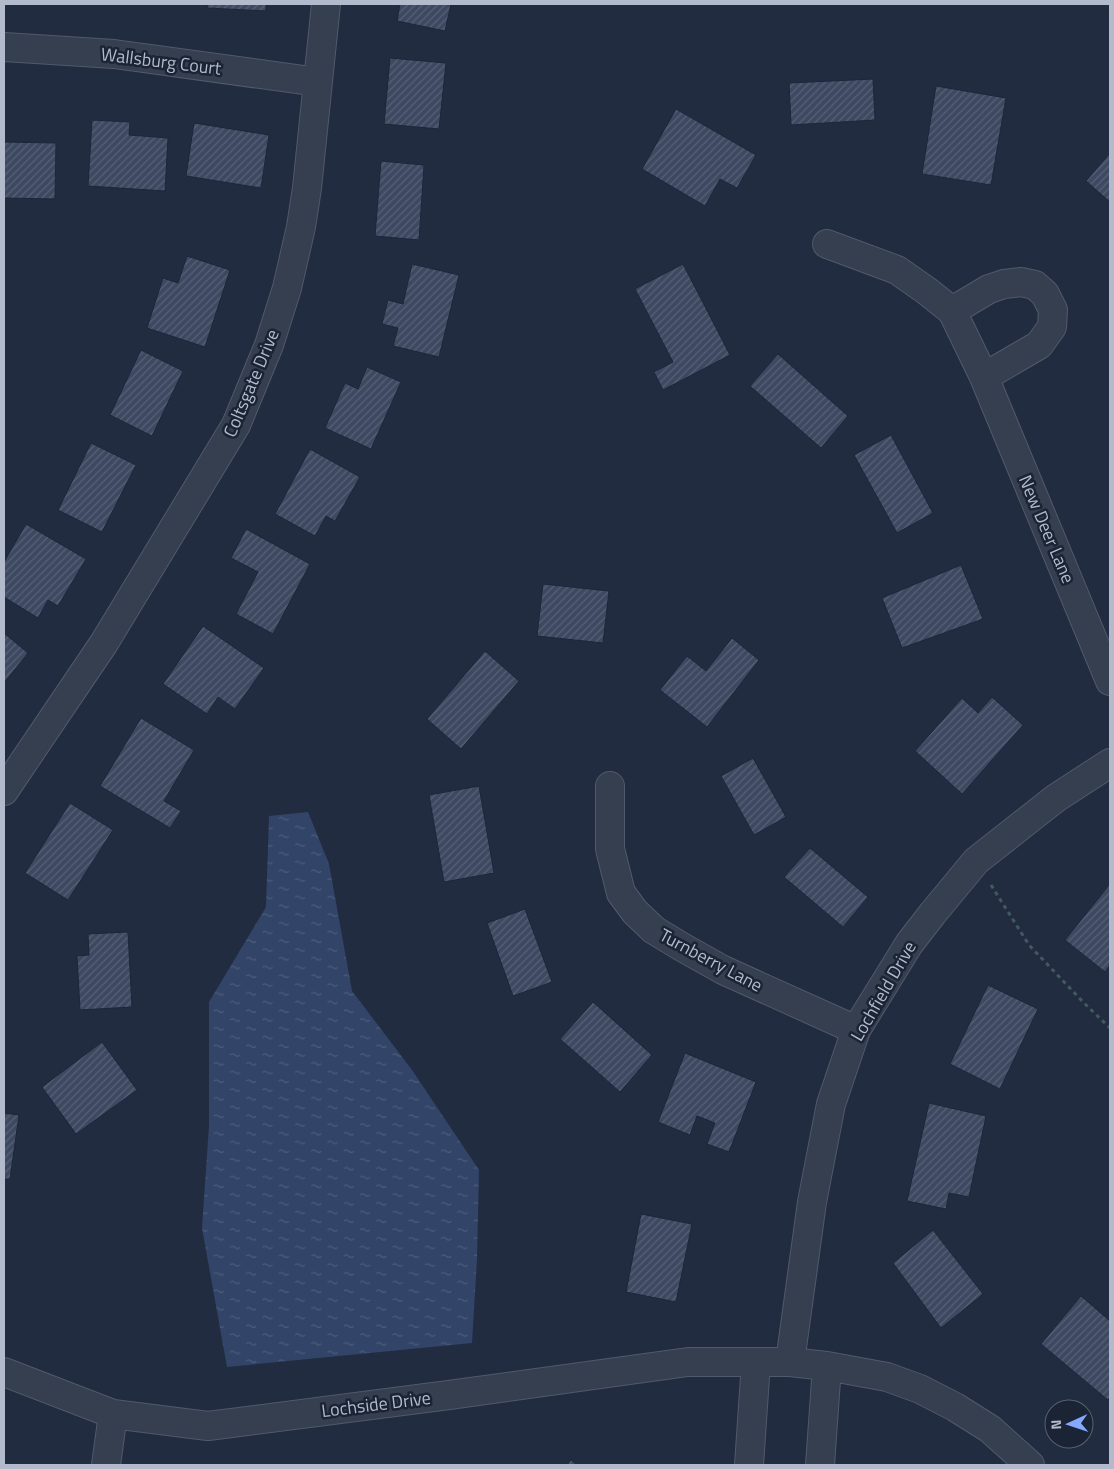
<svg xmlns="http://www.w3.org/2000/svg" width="1114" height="1469" viewBox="0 0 1114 1469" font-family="'Titillium Web',sans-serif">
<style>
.water{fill:url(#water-ripples)}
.building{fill:url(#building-hatch);stroke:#1d2637}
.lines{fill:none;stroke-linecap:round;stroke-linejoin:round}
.minor-casing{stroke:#515a6b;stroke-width:30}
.path{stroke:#42595f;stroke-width:3;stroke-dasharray:4 4;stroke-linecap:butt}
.minor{stroke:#363f50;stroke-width:28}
.labels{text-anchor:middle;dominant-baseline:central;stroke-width:5;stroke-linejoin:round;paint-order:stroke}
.street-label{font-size:18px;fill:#b2bacb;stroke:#1b2435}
</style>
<defs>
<pattern id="water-ripples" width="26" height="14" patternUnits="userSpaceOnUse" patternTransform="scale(1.25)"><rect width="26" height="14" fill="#324468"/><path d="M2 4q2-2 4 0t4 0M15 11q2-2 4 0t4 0" fill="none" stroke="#4d5d7c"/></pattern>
<pattern id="building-hatch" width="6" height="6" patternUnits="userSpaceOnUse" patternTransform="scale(1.25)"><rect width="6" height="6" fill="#3d4961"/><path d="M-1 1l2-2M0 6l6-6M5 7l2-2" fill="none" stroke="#576176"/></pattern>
</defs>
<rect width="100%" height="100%" fill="#222c41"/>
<path class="water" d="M308 812 329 864 352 991 412 1070 479 1170 477 1259 472 1343 227 1367 202 1228 209 1126V1002L266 907 269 816Z"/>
<path class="building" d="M208 4H266V11L207 8Z
M400 4H451L445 31 397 21Z
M390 58 446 63 439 129 384 124Z
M873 79 875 120 791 125 789 83Z
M936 86 1006 98 991 185 922 174Z
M676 109 756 155 737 188 720 179 705 206 642 169Z
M92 120 130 122 129 135 168 138 165 191 88 186Z
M194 123 269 135 261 188 186 176Z
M4 142 56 143 55 199 4 198Z
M1110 153V202L1086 181Z
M381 161 424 165 419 240 375 236Z
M187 256 230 270 205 347 147 328 163 278 178 283Z
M412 264 459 275 439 357 393 346 398 328 382 324 388 300 403 304Z
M683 264 730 355 663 390 654 372 673 362 635 289Z
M141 350 183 371 152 436 110 415Z
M778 354 848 416 821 448 750 386Z
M367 367 401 382 371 449 325 428 345 383 358 389Z
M891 435 933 513 897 533 854 455Z
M91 443 136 465 102 532 58 510Z
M310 449 360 477 335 521 326 516 315 536 275 514Z
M26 524 86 559 58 606 48 600 38 618 4 597V562Z
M246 529 310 564 273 634 236 614 258 572 231 558Z
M961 565 983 619 902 648 882 598Z
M543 584 609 591 603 643 537 636Z
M203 626 264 668 235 709 218 697 207 714 163 684Z
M4 633 28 653 4 683Z
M732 638 759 660 707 727 660 690 687 656 706 671Z
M485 651 519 681 461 749 427 719Z
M992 697 1023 725 962 794 915 751 962 698 978 713Z
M141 718 194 750 164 801 181 811 170 828 100 786Z
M753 758 786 817 754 835 721 776Z
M479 786 494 873 444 882 429 795Z
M70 803 113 830 68 900 25 873Z
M810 848 868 897 843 927 784 877Z
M1110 884V965L1105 972 1065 940Z
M525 909 552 982 513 996 487 923Z
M128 932 132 1007 80 1010 77 956 89 955 88 934Z
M988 985 1038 1009 1000 1089 950 1064Z
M593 1002 652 1055 620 1092 560 1039Z
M102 1042 137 1090 76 1134 42 1087Z
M685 1053 756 1082 729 1152 707 1144 715 1123 697 1116 690 1135 658 1122Z
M929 1103 986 1116 969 1197 949 1193 946 1209 907 1201Z
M4 1113 19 1115 10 1179H4Z
M641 1214 692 1224 676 1302 626 1292Z
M933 1230 983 1294 941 1328 893 1263Z
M1081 1296 1110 1321V1397L1108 1400 1041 1344Z
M571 1460 577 1465H567Z"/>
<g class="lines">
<g class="minor-casing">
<path id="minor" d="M4 47 114 54 318 82
M827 244 897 270 927 291 952 311 984 377 1110 681
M952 311 989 289 1004 284 1021 282 1035 285 1045 294 1053 310 1052 327 1039 345 984 377
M610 786V849L621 893 635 912 654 930 682 947 723 970 856 1030
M4 791 104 643 236 425 269 345 287 288 301 227 307 188 326 4
M790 1362 812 1202 831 1104 856 1030 909 944 933 913 976 861 1056 798 1110 763
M4 1372 113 1414 208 1426 449 1395 688 1362H790L827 1366 887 1377 920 1389 955 1407 990 1429 1030 1465
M106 1465 113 1414
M749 1465 756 1362
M820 1465 827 1366"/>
</g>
<path class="path" d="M991 885 1029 945 1084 1003 1110 1028"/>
<use href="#minor" class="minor"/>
</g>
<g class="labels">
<g class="street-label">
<text transform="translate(161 61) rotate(7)">Wallsburg Court</text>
<text transform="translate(251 383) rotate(-67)">Coltsgate Drive</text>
<text transform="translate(1047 529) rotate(67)">New Deer Lane</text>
<text transform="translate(711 960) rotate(28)">Turnberry Lane</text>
<text transform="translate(883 991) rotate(-60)">Lochfield Drive</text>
<text transform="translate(376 1404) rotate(-7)">Lochside Drive</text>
</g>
</g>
<rect width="1114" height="1469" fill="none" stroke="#b2bacb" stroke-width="10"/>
<g transform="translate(1069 1424) rotate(267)"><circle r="24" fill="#1b2435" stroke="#576071"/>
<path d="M0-4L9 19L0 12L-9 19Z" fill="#84a9ff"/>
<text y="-8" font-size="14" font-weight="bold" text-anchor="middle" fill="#b2bacb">N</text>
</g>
</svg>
